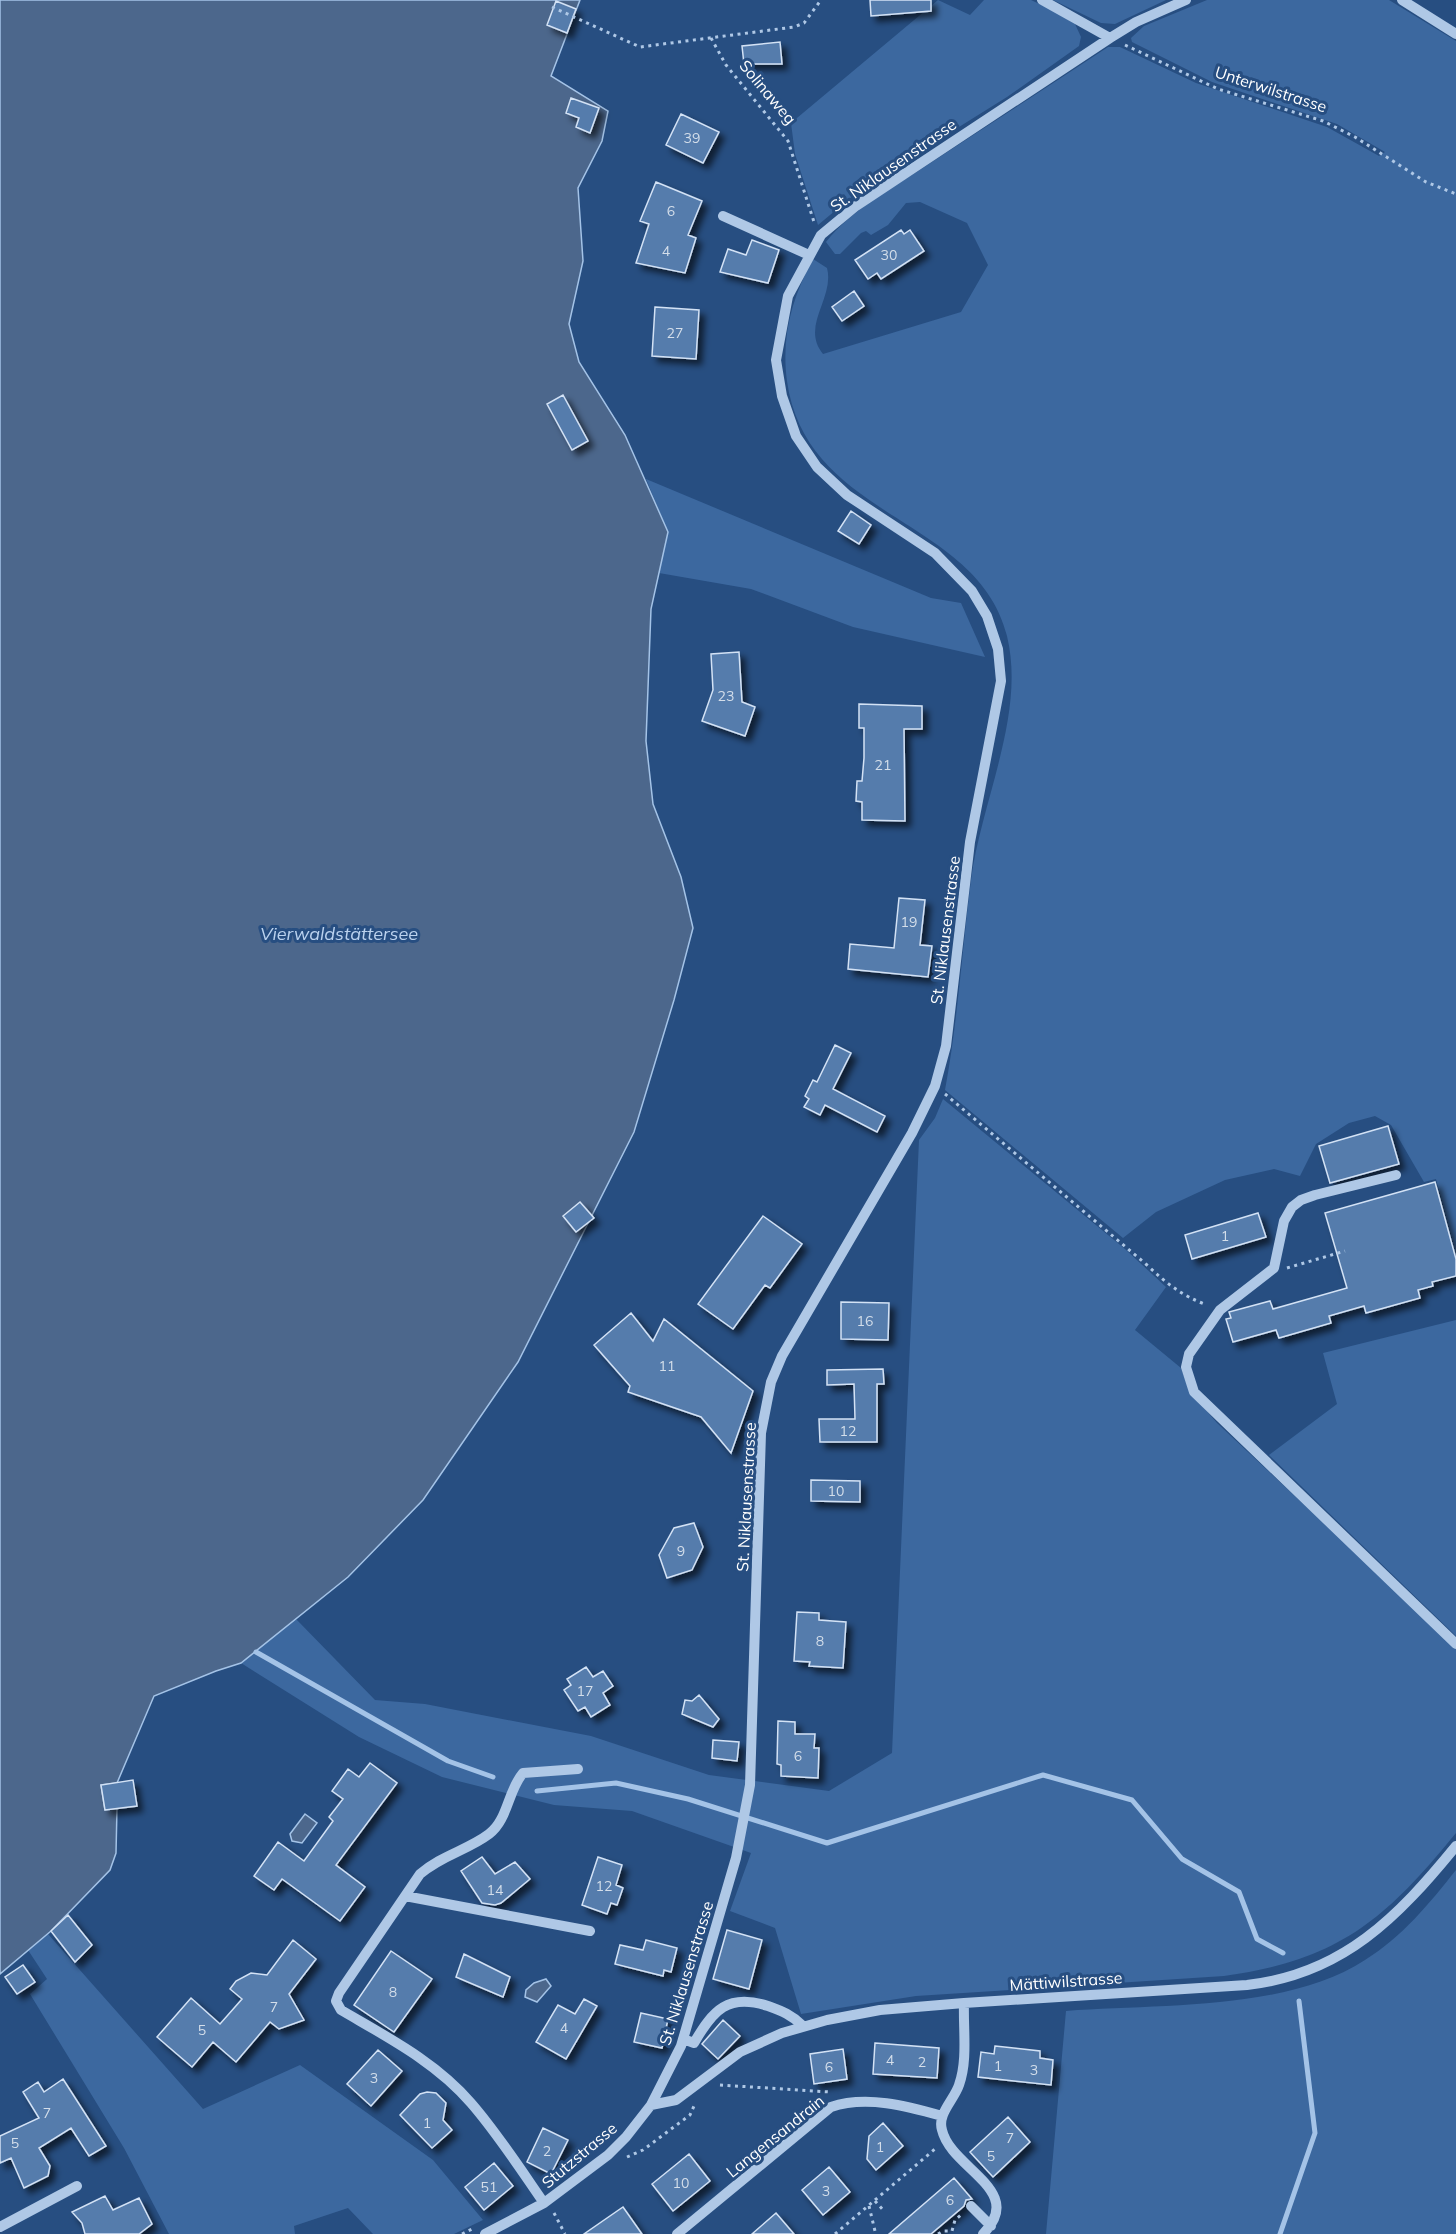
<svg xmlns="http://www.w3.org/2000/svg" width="1456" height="2234" viewBox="0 0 1456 2234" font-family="Mulish,sans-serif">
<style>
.green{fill:#3c689f}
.water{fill:#4c678c;stroke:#a4c3e7;stroke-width:1.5}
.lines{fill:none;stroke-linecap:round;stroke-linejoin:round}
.stream{stroke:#a4c3e7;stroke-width:5}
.building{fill:#547bac;stroke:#d3e2f5;stroke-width:1.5;filter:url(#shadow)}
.path{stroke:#afc8e6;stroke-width:3;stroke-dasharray:3 4.5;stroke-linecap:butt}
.minor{stroke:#afc8e6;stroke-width:10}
.labels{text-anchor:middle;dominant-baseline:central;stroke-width:6;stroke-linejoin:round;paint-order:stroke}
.number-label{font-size:14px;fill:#d4deea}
.street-label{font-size:16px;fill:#fff;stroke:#274e81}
.water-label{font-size:18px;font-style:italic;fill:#bbd2ee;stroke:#274e81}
</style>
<defs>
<filter id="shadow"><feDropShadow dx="5.5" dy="5.5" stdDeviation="3" flood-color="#0009"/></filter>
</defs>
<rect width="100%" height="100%" fill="#274e81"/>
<path class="green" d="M938 0 970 15 984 0H1031L1050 9 1075 24 1081 37 1079 46 1007 97 866 185 818 225 795 154 791 123Z
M1053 0H1166L1115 24 1101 23Z
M1207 0H1389L1456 41V1255L1436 1179 1424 1182 1391 1125 1375 1116 1349 1123 1316 1144 1300 1176 1274 1169 1225 1180 1156 1212 1123 1238 945 1090C958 1020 962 950 971 880 981 801 1026 715 1007 636 977 516 806 520 787 381 781 336 792 298 813 259L827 268C835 298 800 326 823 354L961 312 988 265 967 223 920 202 906 203 888 225 871 235 866 231 861 233 840 254H835L826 242C853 208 896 186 932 162 990 124 1049 86 1108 47H1120L1196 83 1327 127 1379 156 1385 152 1337 124 1212 82 1132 42 1131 38 1144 26Z
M646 479 931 598 961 603 985 657 853 627 751 589 659 573 668 532Z
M943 1099 1125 1249 1166 1287 1135 1330 1181 1368 1189 1390 1217 1423 1456 1647V1833C1385 1920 1339 1960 1224 1976L916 1996 801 2014 775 1928 730 1911 751 1853 632 1811 554 1805 442 1777 359 1737 241 1663 296 1619 375 1700 425 1704 591 1736 709 1775 829 1791 892 1753 919 1140 935 1118Z
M1456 1320V1636L1269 1455 1337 1404 1323 1353Z
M1456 1870V2234H1046L1066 2011C1158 2004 1287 2011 1365 1960 1402 1937 1429 1904 1456 1870Z
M48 1934 203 2109 300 2065 433 2160 483 2220 454 2234H373L348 2208 294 2226 295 2234H169L124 2148 30 1994 47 1979 28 1950Z"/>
<path class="water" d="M0 0H580L551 76 608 111 602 141 578 188 583 261 569 324 579 362 625 435 668 532 651 609 646 741 653 804 681 877 693 928 674 1000 634 1132 518 1362 423 1500 348 1577 241 1663 216 1671 154 1696 117 1783 101 1785 105 1810 117 1808 116 1853 110 1870 51 1931 0 1974Z
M305 1814 317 1823 302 1843 292 1841 290 1834Z
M546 1979 551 1986 537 2002 525 1997 526 1990 534 1983Z"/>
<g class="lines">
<path class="stream" d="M256 1652 448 1761 493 1777
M537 1791 616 1783 688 1799 827 1843 1043 1775 1132 1800 1182 1859 1239 1892 1257 1939 1283 1953
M1280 2234 1315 2133 1299 2001"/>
</g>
<path class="building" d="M870 0H931V11L871 16Z
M556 1 576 9 567 33 547 25Z
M780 42 782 64H744L742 46Z
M571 98 599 108 590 133 576 127 579 118 566 113Z
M681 114 719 132 703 163 666 145Z
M656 182 702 201 688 235 696 238 685 273 636 263 649 224 640 221Z
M901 230 904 234 910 230 924 251 881 279 877 273 868 279 855 260Z
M752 240 779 250 768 283 720 272 728 249 746 255Z
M854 291 864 306 842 321 832 307Z
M655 307 699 310 696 359 652 356Z
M563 395 588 441 572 450 547 404Z
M851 511 871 525 859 544 838 531Z
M739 652 742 702 755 707 745 736 702 721 713 690 711 654Z
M859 704 922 706V729H904L905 821 862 820V802L856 801 857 781H862L864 758V728H859Z
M899 898 925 900 920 945 932 946 928 977 848 969 850 944 894 948Z
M835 1045 851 1053 833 1089 885 1116 877 1132 825 1105 820 1115 804 1107 809 1099 805 1096 813 1080 817 1082Z
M1388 1126 1399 1164 1330 1183 1319 1146Z
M1435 1182 1456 1259V1276L1432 1282 1433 1286 1418 1290 1420 1298 1366 1313 1364 1306 1329 1316 1331 1323 1279 1338 1276 1330 1233 1342 1226 1319 1231 1318 1229 1312 1270 1301 1273 1309 1347 1288 1325 1213Z
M580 1202 594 1218 576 1232 563 1216Z
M1258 1213 1266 1237 1192 1259 1185 1235Z
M763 1216 802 1244 770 1288 765 1285 733 1329 698 1304Z
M841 1302 889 1303 888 1340 841 1339Z
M631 1313 653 1341 664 1319 753 1391 731 1453 701 1417 628 1392 630 1386 594 1345Z
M883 1369 884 1384H877V1442H820L819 1419H855L854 1384 827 1385V1370Z
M811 1480 860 1481V1502L811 1501Z
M694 1523 703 1547 692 1570 667 1578 659 1555 674 1528Z
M797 1612 819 1613V1620L846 1622 843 1668 809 1666 810 1662 794 1661Z
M586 1667 593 1677 603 1671 613 1686 603 1693 610 1705 591 1717 585 1707 578 1711 564 1690 571 1685 567 1679Z
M699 1695 719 1719 713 1727 682 1714 685 1700 692 1701Z
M778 1721 795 1722V1734H815L814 1748H819L818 1778 781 1776V1765L777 1764Z
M713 1740 739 1742 737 1761 712 1758Z
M370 1763 397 1783 336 1865 365 1887 340 1921 282 1879 274 1890 254 1876 278 1842 304 1861 333 1821 329 1817 343 1799 332 1791 348 1769 359 1777Z
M133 1780 137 1806 105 1810 101 1785Z
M482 1857 495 1874 515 1862 530 1879 501 1903 495 1905 482 1903 461 1871Z
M598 1857 622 1865 616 1885 623 1888 617 1905 611 1903 607 1914 582 1905Z
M68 1915 92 1945 75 1962 51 1931Z
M727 1930 762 1940 749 1989 713 1979Z
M293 1940 316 1959 289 1994 304 2020 279 2029 270 2022 236 2062 213 2042 192 2067 157 2037 191 1998 220 2024 242 1999 230 1989 236 1981 251 1973 267 1975Z
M646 1940 677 1948 671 1972 664 1970 663 1976 615 1964 620 1945 643 1950Z
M391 1951 432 1979 394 2032 354 2005Z
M464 1954 510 1977 503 1997 456 1977Z
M23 1965 35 1982 17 1994 5 1977Z
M584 1999 597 2006 566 2059 536 2042 558 2005 575 2014Z
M641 2013 668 2019 662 2048 634 2042Z
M723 2020 740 2036 718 2059 702 2044Z
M875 2043 939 2048 937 2078 873 2074Z
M995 2046 1040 2051V2058L1053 2060 1051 2085 978 2077 981 2052 994 2054Z
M843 2049 847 2079 814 2084 810 2054Z
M378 2050 402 2071 371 2106 347 2084Z
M63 2079 106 2146 89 2156 71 2128 39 2148 50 2166 48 2176 24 2188 11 2158 0 2163V2136L39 2118 23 2092 38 2082 44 2092Z
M427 2092 436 2093 446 2103 443 2120 452 2130 432 2148 400 2115 420 2094Z
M1008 2117 1030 2142 993 2177 970 2152Z
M883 2123 903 2146 876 2170 867 2159 869 2136Z
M543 2128 568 2140 551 2174 527 2162Z
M689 2154 710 2181 673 2211 652 2184Z
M494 2163 513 2186 484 2210 465 2187Z
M829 2167 850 2192 823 2215 802 2190Z
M954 2178 972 2199 966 2200 964 2206 931 2234H889Z
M105 2196 113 2210 139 2198 152 2224 139 2234H85L82 2223 72 2212Z
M623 2207 642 2234H584Z
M776 2213 794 2234H752Z"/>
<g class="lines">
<path class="path" d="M552 7 640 47 794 27 804 23 821 0
M711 38 726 65 788 141 814 222
M1125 45 1218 89 1323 121 1355 137 1426 182 1456 194
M945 1094 1147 1265C1166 1283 1182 1296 1207 1305
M1287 1268 1345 1251
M720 2085 830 2092
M627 2157 643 2150 690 2115 694 2106
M875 2201 884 2211
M869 2206 875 2231
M554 2213 565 2234
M462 2234 472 2229
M835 2234 935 2149
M938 2234 943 2231H952L955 2220 962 2214"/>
<path class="minor" d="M1042 0 1110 38
M1402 0 1456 34
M723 216 809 255
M1396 1175 1315 1195 1301 1200 1292 1207 1284 1221 1274 1268 1220 1310 1189 1354 1186 1367 1194 1392 1456 1644
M405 1896 590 1931
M964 2003C963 2029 968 2060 959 2085 954 2100 937 2114 942 2130 951 2169 1027 2190 983 2234
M683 2039 694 2043C713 2010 728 1993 768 2006 782 2011 792 2015 803 2026
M651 2105 676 2100 740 2052 782 2033 827 2020 880 2010 964 2003 1247 1985C1343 1974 1398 1917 1456 1846
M544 2203C521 2170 498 2134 471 2103 436 2062 387 2037 341 2010L336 2001 339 1993 420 1874C442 1855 468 1850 489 1834 508 1820 508 1790 523 1773L578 1769
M971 2206 991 2226
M0 2227 77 2186
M485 2234 544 2203 608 2155 626 2137 651 2105 681 2046 736 1858 750 1785 761 1433 771 1382 782 1356 912 1133 935 1086 946 1046 970 842 1001 681 998 649 987 616 972 591 935 553 847 495 817 467 796 436 782 396 776 360 788 296 821 235 856 206 1110 38 1136 22 1186 0
M677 2234 831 2107C866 2095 907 2106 942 2116"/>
</g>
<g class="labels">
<g class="number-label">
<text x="692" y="138">39</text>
<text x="671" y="211">6</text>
<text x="666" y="251">4</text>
<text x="889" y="255">30</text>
<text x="675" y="333">27</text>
<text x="726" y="696">23</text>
<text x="883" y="765">21</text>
<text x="909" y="922">19</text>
<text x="1225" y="1236">1</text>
<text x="865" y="1321">16</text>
<text x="667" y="1366">11</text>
<text x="848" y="1431">12</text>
<text x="836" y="1491">10</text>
<text x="681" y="1551">9</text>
<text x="820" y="1641">8</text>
<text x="585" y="1691">17</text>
<text x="798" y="1756">6</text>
<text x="604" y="1886">12</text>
<text x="495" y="1890">14</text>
<text x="393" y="1992">8</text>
<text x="274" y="2007">7</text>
<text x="564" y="2028">4</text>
<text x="202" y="2030">5</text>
<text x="890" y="2060">4</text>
<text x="922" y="2062">2</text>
<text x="998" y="2066">1</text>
<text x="829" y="2067">6</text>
<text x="1034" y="2070">3</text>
<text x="374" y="2078">3</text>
<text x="47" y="2113">7</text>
<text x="427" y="2123">1</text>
<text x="1010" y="2138">7</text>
<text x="15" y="2143">5</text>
<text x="880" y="2147">1</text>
<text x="547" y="2151">2</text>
<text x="991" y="2156">5</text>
<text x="681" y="2183">10</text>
<text x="489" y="2187">51</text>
<text x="826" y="2191">3</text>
<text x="950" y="2200">6</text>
</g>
<g class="street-label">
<text transform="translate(1271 89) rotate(18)">Unterwilstrasse</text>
<text transform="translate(768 92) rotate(50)">Solinaweg</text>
<text transform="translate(893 165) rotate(-35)">St. Niklausenstrasse</text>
<text transform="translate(945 930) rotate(-83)">St. Niklausenstrasse</text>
<text transform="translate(746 1497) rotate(-87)">St. Niklausenstrasse</text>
<text transform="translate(686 1973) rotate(-73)">St. Niklausenstrasse</text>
<text transform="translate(1066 1981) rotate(-4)">Mättiwilstrasse</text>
<text transform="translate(775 2136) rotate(-39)">Langensandrain</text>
<text transform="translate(579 2155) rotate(-40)">Stutzstrasse</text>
</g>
<g class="water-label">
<text x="339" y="933">Vierwaldstättersee</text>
</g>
</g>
</svg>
